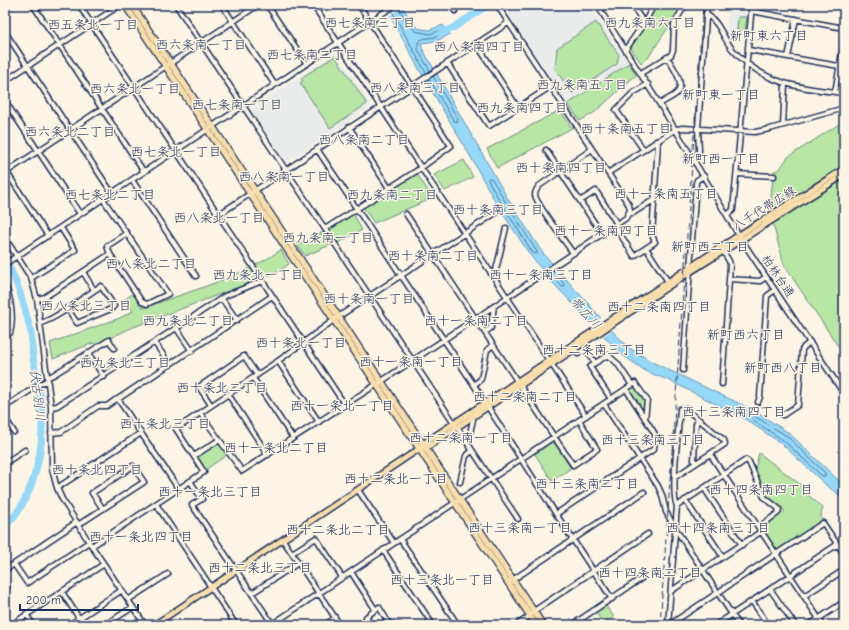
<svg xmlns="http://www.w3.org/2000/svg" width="849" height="630" viewBox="0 0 849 630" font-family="'Comic Neue','Klee One',sans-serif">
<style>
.built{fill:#eaebeb}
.green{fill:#b8e6a5;stroke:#6a8a82}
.water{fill:#96d8f7;stroke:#6594ba}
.pier{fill:#fcf5e5}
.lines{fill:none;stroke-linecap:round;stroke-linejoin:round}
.shore{stroke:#4c739b;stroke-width:1}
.river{stroke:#96d8f7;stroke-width:7}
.minor-casing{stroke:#1b2f5e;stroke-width:7}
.major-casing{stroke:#1b2f5e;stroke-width:8}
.highway-casing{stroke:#1b2f5e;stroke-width:8}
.minor{stroke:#fcf5e5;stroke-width:4}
.major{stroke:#f8deab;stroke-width:5}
.highway{stroke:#f8deab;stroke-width:5.5}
.rail{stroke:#1b2f5e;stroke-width:1;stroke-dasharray:6 3;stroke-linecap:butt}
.labels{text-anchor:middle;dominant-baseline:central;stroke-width:3;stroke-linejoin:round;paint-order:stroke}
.street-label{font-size:12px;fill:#1b2f5e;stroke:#fcf5e5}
.neighbourhood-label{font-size:13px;fill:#1b2f5e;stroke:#fcf5e5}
.water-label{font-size:13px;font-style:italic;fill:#3a5984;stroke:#fcf5e5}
</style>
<rect width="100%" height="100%" fill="#fcf5e5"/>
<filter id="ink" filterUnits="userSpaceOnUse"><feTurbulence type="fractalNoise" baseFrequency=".025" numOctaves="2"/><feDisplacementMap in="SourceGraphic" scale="8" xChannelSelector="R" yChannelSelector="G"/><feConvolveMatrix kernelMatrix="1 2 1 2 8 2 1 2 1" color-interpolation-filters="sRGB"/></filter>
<g filter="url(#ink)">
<path class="built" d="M514 5H589L629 63 568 104 506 11Z
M728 11 748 13 746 37 728 36 726 33Z
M336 52 372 106 286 163 250 109Z"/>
<path class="green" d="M655 5H683L648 58 641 63 631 48Z
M738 17H747L745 31 737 30Z
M596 22 619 55 617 64 572 93 555 69 557 48Z
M335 56 367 104 330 128 300 83 303 81 301 78Z
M629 63 636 75 595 112 580 121 568 104Z
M560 110 572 128 497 168 487 149Z
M844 121V346L840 349 784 265 773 224 771 194 774 171 779 170 788 157Z
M464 160 473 177 445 191 434 175Z
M417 174 433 198 374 223 363 207Z
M353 213 362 230 338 243 328 229Z
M323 232 330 245 305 256 297 245Z
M281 250 289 264 278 272 131 328 96 345 93 343 53 359 50 343 120 318 133 311 125 299 134 293 143 308C188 292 242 277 281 250Z
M633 387 636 388 645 401 644 408 641 410 629 391Z
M552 442 555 444 571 468 552 481 535 454Z
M215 444 220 445 227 455 205 470 197 457Z
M759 453 801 485V489L823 508 821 514 822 521 778 551 763 529V526L785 511 766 495 755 469Z
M606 606 614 617 603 624 596 612Z"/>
<path class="water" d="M384 5H401L417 28 429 30 443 25 450 34C441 40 433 42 421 43L422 48 508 199 542 252 617 336 631 349 654 363 753 410 789 433 837 479 844 484V498L827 486 782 444 742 417 668 380 647 372 621 354 551 281 530 255 496 203 469 154 420 71Z"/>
<path class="pier" d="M384 5H402L403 7 388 17 383 6Z
M603 317 614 329 601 337 590 326Z"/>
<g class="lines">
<path class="shore" d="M398 6 403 16 415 31 430 34 441 30 443 31C438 41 424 35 418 42V50L430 71
M392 11 426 73
M429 79 454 121 457 122 458 119 433 76
M489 178 492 179 505 201 537 252V254L533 253 500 201 488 180Z
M550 273 562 287H564V284L553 271
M754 416 787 436 825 473V476H822L784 441 753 420 752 418Z"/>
<path class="river" d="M440 34 453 28 488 5
M5 259C17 279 26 311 31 333 32 341 32 350 33 358 37 380 43 403 42 427 42 459 30 504 5 526"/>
<g class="minor-casing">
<path id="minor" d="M33 5 144 172
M79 5 345 405
M176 5 518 519
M222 5 275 85
M267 5 307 64
M313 5 586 416
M451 5 455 11
M597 5 672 124 741 239 844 394
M632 5 644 23
M500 10 507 5
M600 10 607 5
M751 11 844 28
M706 14C720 22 723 39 733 50 764 85 801 88 844 93
M5 32 112 193
M476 43 518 108
M626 49 644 23 654 5
M749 50 844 67
M788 57 796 19
M447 63 489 126 550 87
M641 73 671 55 673 50 674 24 685 5
M5 81 120 5
M835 92 844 41
M5 101 80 214
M660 104C665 100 673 97 677 93 686 83 672 66 667 57
M783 125 785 84
M349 127 389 188
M317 149 474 385 556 514 612 599
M643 149 616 110 633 93 648 84
M546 150 602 234
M694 161 699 151 698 128 707 5
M6 171 48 236
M5 173 258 5
M608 173 676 129 683 128 755 132 770 129 844 108
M737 174 774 176
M132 180 196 276
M103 199 168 294 147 304 142 302 110 254 107 246 127 233
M580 201 596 191 617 224
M629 213H633L655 199
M406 214 573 465 597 449 579 420
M218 215 508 23
M727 215 733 210 752 5
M615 226 634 256 655 242 652 235 658 143 656 141
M325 229 421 168 451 146 359 5
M5 238 31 278 37 299 51 407 52 469 57 488 62 499 89 542 145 625
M646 248 669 283
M573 253C566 243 536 204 535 195 535 191 537 189 539 186L592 149
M5 264 395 5
M83 272 94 290
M491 274 496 270 506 228
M31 278 75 250 61 228
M729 279 760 281 766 277
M5 285C11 297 14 320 10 333L7 335
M37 299 45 297 110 254
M222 299 237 320
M41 323C60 317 83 297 101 286L114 306 111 309 77 323 67 308
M177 329 192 351
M485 332 491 328 494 306
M155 343 170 365
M574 349 578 354 586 349 595 363 590 367 611 399
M88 353 104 377
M278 361 319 422
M595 363 608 355 617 363 632 385
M683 370 696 183 697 180 704 176
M48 377 53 375 109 340 114 348
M253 378 293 438
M722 384 730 265 729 261 723 251
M474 385 481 379 487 350 493 345
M228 394 268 455
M118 399 178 488
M758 402 760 397 767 296 775 290
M604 404 658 486 662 495 666 512 675 528 739 625
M211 405 199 387 244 356 257 375
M5 407 40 384 48 380
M51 407 57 406 225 296 262 281
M200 413 242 471 385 379 626 218 630 210 629 205 497 5
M783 415 798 405 802 350 804 347 810 342
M5 418 14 432
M51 433 61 432 98 406H107L115 400 118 399 272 296
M463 438 470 433 474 415
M710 454 823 625
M194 456 219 440
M5 463 25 450
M696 463 694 460 696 424 698 419
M675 477 725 444 724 440 686 409H680C679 426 670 494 677 506
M190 481 202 499 192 505 273 625
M460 482 466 456 472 451
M57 488 141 433
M704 488 742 545
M358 490 394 543
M685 500 723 557
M156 504 236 625
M556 514 654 449 655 434 626 389
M78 525 144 482 133 466 92 493 103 509
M400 539 458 625
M283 540 340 625
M92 546 204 472 176 429 278 361 338 317 497 212
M383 550 433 625
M292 553 316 538 342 577
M14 564 27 583 89 542
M5 570 77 522
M351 572 375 609
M511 581 644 492
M5 584 7 587 5 588
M770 589 795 625
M671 591 762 531
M62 592 79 618
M252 593 298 563
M804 596 844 570
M128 600 168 574
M752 601 768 625
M26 614 33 625
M11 625 104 564
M69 625 122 590
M105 625 133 607
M271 625 635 383 647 400 645 419
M325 625 335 618
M371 625 366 617 379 607 390 625
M397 625H400
M517 625 530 616 534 611 648 534
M572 625 642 578
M668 625 677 506 746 460 749 462 764 497 779 509 778 513 759 527
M669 625 823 523 844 554
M716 625 838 544
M809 625 844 602"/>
</g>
<g class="major-casing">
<path id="major" d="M421 445 739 235 844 169
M154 625 419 449 426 448 690 272 844 175"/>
</g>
<g class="highway-casing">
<path id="highway" d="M125 5 536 625
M132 5 543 625"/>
</g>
<use href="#minor" class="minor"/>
<use href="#major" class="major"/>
<use href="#highway" class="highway"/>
<path class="rail" d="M660 625 703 5"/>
</g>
</g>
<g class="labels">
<g class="street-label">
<text transform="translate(764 208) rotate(-32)">八千代帯広線</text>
<text transform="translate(778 276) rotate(56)">柏林台通</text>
</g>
<g class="neighbourhood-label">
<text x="370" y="22">西七条南三丁目</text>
<text x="650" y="22">西九条南六丁目</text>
<text x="93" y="24">西五条北一丁目</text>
<text x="769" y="35">新町東六丁目</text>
<text x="201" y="44">西六条南一丁目</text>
<text x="479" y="46">西八条南四丁目</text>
<text x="312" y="54">西七条南二丁目</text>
<text x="582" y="84">西九条南五丁目</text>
<text x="415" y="87">西八条南三丁目</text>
<text x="135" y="88">西六条北一丁目</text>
<text x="721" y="94">新町東一丁目</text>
<text x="237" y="104">西七条南一丁目</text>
<text x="522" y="107">西九条南四丁目</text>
<text x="626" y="128">西十条南五丁目</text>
<text x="70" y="131">西六条北二丁目</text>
<text x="364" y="139">西八条南二丁目</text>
<text x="176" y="151">西七条北一丁目</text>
<text x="721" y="158">新町西一丁目</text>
<text x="561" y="167">西十条南四丁目</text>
<text x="284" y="176">西八条南一丁目</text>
<text x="666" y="193">西十一条南五丁目</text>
<text x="110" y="194">西七条北二丁目</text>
<text x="392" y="194">西九条南二丁目</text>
<text x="498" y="209">西十条南三丁目</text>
<text x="219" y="217">西八条北一丁目</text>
<text x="606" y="230">西十一条南四丁目</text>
<text x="328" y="237">西九条南一丁目</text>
<text x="710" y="246">新町西二丁目</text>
<text x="433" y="255">西十条南二丁目</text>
<text x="151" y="263">西八条北二丁目</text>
<text x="258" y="274">西九条北一丁目</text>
<text x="541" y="274">西十一条南三丁目</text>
<text x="369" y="298">西十条南一丁目</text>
<text x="86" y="305">西八条北三丁目</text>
<text x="659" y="306">西十二条南四丁目</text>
<text x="188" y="320">西九条北二丁目</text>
<text x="476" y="320">西十一条南二丁目</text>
<text x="746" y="334">新町西六丁目</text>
<text x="301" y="342">西十条北一丁目</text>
<text x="594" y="349">西十二条南三丁目</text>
<text x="411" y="361">西十一条南一丁目</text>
<text x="125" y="362">西九条北三丁目</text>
<text x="783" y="367">新町西八丁目</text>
<text x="222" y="387">西十条北二丁目</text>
<text x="525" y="396">西十二条南二丁目</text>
<text x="342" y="405">西十一条北一丁目</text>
<text x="734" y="411">西十三条南四丁目</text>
<text x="165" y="423">西十条北三丁目</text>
<text x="461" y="437">西十二条南一丁目</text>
<text x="653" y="439">西十三条南三丁目</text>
<text x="276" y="447">西十一条北二丁目</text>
<text x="97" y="469">西十条北四丁目</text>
<text x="396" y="478">西十二条北一丁目</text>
<text x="587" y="483">西十三条南二丁目</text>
<text x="761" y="489">西十四条南四丁目</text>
<text x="210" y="491">西十一条北三丁目</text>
<text x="520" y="527">西十三条南一丁目</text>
<text x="718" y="527">西十四条南三丁目</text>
<text x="338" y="529">西十二条北二丁目</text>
<text x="141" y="536">西十一条北四丁目</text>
<text x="260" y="567">西十二条北三丁目</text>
<text x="650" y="572">西十四条南二丁目</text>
<text x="442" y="579">西十三条北一丁目</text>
</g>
<g class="water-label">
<text transform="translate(586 313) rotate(48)">帯広川</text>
<text transform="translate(38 395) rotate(83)">伏古別川</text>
</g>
</g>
<rect width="849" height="630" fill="none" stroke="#fcf5e5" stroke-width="20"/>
<rect x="10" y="10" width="829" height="610" fill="none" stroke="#1b2f5e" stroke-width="1.5" filter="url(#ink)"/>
<path d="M20 604v6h118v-6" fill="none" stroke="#1b2f5e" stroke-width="2"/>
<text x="26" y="604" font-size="12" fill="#1b2f5e" stroke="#fcf5e5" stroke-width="3" paint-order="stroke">200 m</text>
</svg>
